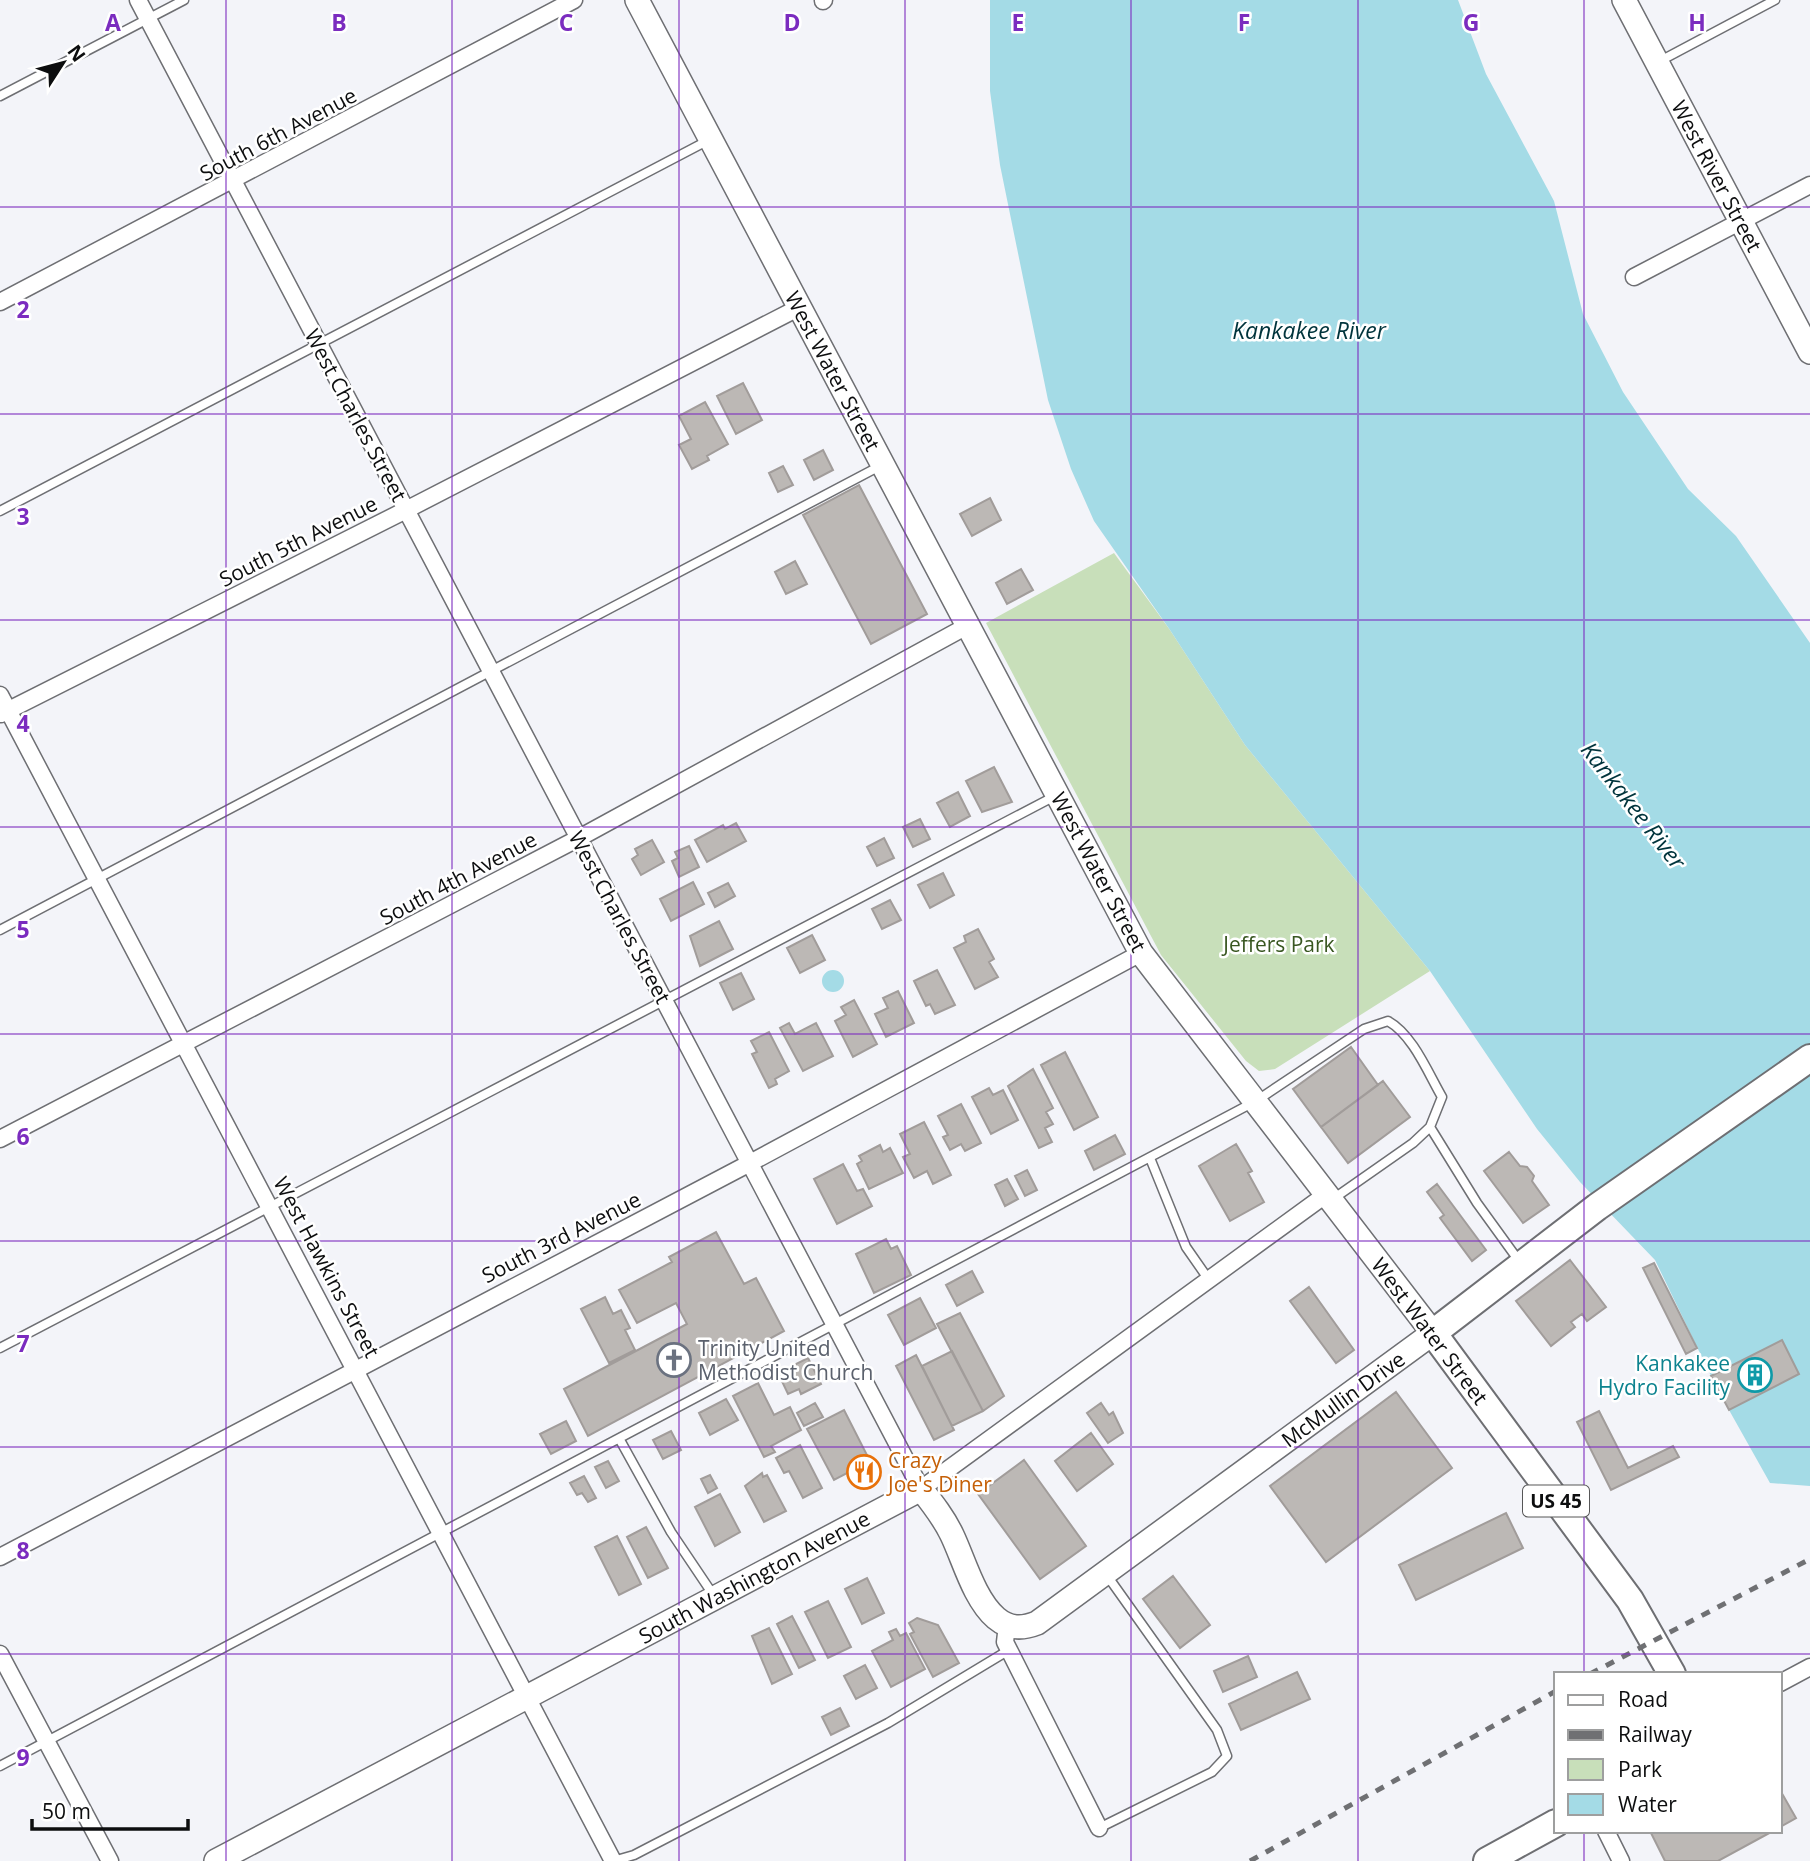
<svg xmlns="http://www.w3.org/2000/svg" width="1810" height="1861" viewBox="0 0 1810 1861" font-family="'Open Sans',sans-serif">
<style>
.green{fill:#c8dfba}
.water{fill:#a4dbe6}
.building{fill:#bcb8b5;stroke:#a19c9a;stroke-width:2}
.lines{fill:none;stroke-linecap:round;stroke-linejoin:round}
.lane-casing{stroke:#6e6f73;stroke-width:11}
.street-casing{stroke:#6e6f73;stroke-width:19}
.secondary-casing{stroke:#6e6f73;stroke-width:26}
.primary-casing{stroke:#6e6f73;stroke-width:30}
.lane{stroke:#fff;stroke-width:8}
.street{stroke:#fff;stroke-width:16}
.secondary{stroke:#fff;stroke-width:23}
.primary{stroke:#fff;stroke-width:26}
.rail{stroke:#6f7073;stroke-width:5;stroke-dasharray:9 9;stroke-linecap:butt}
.grid{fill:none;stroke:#7b2cbf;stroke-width:2;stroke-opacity:0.55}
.labels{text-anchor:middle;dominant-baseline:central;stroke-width:5;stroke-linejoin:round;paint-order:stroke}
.shield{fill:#fff;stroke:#565657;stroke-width:2}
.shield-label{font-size:19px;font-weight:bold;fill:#0d0e0f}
.street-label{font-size:21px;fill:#0d0e0f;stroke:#fff}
.park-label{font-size:21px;fill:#395721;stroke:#fff}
.worship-label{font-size:21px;fill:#5b616d;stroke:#fff;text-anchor:start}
.culture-label{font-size:21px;fill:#0d838f;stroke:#fff;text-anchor:end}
.food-label{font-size:21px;fill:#c56008;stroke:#fff;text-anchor:start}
.water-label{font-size:23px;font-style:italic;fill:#00343c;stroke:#fff}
.grid-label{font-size:23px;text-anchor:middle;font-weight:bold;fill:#7b2cbf;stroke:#fff;stroke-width:5;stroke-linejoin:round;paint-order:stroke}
</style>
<rect width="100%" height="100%" fill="#f3f4f9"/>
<path class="green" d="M1114 553 1170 630 1245 745 1430 971 1275 1069 1259 1071 1246 1061 1161 955 986 623Z"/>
<path class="water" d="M990 0H1458L1486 74 1554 201 1583 314 1623 392 1688 489 1736 536 1810 643V1486L1770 1483 1729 1410 1799 1374 1782 1340 1711 1376 1655 1260 1580 1182 1537 1129 1430 971 1245 745 1170 630 1094 521 1071 469 1048 400 1000 165 990 91Z
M822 981a11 11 0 1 1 22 0a11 11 0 1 1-22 0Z"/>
<path class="building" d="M743 383 762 420 736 434 717 396Z
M705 402 728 444 707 456 709 460 692 469 679 445 691 439 679 416Z
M823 450 833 470 814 480 804 460Z
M783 466 793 485 778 492 769 473Z
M859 485 927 614 871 644 803 515Z
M990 498 1001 520 972 536 960 514Z
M795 561 807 584 786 594 775 572Z
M1021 569 1033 590 1007 604 996 583Z
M994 767 1012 802 982 812 966 781Z
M958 792 970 816 950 827 937 803Z
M920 819 930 839 913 847 903 827Z
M736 823 746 841 707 862 695 840 723 825 725 829Z
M884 838 894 858 877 866 867 847Z
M652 840 664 862 641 875 632 859 638 855 635 849Z
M689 846 699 867 679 877 672 861 678 858 675 852Z
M943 873 954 895 930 908 918 885Z
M693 882 704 904 671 921 660 899Z
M728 883 735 896 715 907 708 893Z
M890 900 901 920 882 929 872 909Z
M719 921 733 949 700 966 690 936Z
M978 929 994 959 989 962 998 977 975 989 954 948 966 942 964 936Z
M812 935 825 960 800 973 787 948Z
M937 970 955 1005 935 1014 930 1004 926 1006 914 981Z
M741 973 754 999 733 1010 720 983Z
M898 991 914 1023 886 1037 875 1014 888 1008 883 998Z
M854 1000 877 1044 853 1057 835 1021 846 1015 841 1007Z
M789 1023 795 1034 816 1023 833 1056 803 1071 780 1028Z
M769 1032 789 1071 775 1079 777 1084 769 1088 752 1054 757 1052 751 1041Z
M1351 1047 1378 1085 1321 1127 1293 1089Z
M1065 1052 1098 1117 1074 1130 1041 1065Z
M1033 1069 1053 1108 1046 1112 1053 1124 1045 1128 1052 1142 1039 1148 1008 1086Z
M1383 1081 1410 1117 1348 1163 1321 1127Z
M989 1088 993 1095 1003 1090 1018 1120 991 1134 972 1097Z
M961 1104 981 1143 965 1151 961 1144 950 1150 943 1137 948 1135 938 1116Z
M924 1122 951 1175 933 1184 927 1171 914 1178 903 1157 910 1154 900 1134Z
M1115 1135 1125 1154 1094 1170 1085 1151Z
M1236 1144 1252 1171 1248 1173 1264 1202 1230 1221 1199 1166Z
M880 1145 883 1152 890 1148 903 1173 869 1189 857 1164 862 1161 859 1156Z
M1509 1152 1520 1166 1527 1167 1534 1176 1532 1181 1549 1205 1523 1223 1484 1171Z
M843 1164 857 1191 863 1189 872 1206 837 1224 814 1179Z
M1027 1170 1037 1190 1025 1196 1015 1176Z
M1007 1179 1018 1199 1005 1206 995 1185Z
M1437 1184 1486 1250 1472 1261 1440 1218 1444 1215 1427 1192Z
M716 1232 744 1284 756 1278 784 1331 588 1436 564 1389 687 1324 676 1303 637 1323 619 1290 672 1262 669 1257Z
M886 1239 891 1249 897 1246 911 1275 874 1293 856 1254Z
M1570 1260 1606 1307 1587 1321 1582 1314 1571 1322 1575 1327 1551 1346 1516 1301Z
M1654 1263 1697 1348 1686 1354 1643 1268Z
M972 1271 983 1292 957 1306 946 1285Z
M1309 1287 1354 1350 1336 1363 1290 1301Z
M605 1297 613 1314 621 1310 630 1328 625 1330 635 1350 609 1363 581 1309Z
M920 1298 936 1328 904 1345 888 1315Z
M960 1313 1004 1396 983 1411 937 1324Z
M1782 1340 1799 1374 1729 1410 1711 1376Z
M952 1351 983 1411 952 1426 922 1366Z
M916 1355 954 1430 934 1440 896 1366Z
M808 1358 821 1384 801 1394 799 1389 788 1394 778 1373Z
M758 1383 774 1415 790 1407 801 1430 771 1446 775 1452 764 1457 733 1396Z
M1396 1392 1452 1468 1326 1562 1270 1486Z
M726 1399 738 1420 710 1435 699 1413Z
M815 1403 823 1417 804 1426 797 1413Z
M1101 1403 1109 1415 1113 1412 1123 1433 1108 1443 1087 1413Z
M844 1410 870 1461 834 1480 807 1429Z
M1599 1411 1628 1468 1673 1446 1679 1457 1611 1490 1577 1422Z
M566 1421 576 1441 551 1454 540 1434Z
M671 1431 681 1450 663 1459 653 1440Z
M1091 1433 1113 1464 1077 1491 1055 1461Z
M800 1445 822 1488 803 1498 789 1471 784 1473 776 1458Z
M1024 1460 1086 1546 1040 1579 978 1494Z
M608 1461 619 1481 606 1488 595 1467Z
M762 1473 763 1477 767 1475 786 1511 764 1522 745 1486Z
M710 1475 717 1488 708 1493 701 1479Z
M584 1476 596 1498 588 1502 582 1493 577 1495 570 1483Z
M720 1494 740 1532 715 1546 695 1507Z
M1506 1513 1523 1548 1416 1600 1399 1565Z
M646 1527 668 1568 648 1578 627 1537Z
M617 1536 641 1584 619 1595 595 1547Z
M1173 1576 1210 1625 1180 1648 1143 1599Z
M867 1578 884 1613 862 1624 845 1589Z
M828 1601 851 1647 828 1658 805 1612Z
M792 1616 815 1660 799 1668 777 1624Z
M917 1618 938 1625 959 1663 933 1677 910 1634 914 1632 909 1623Z
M769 1628 792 1674 772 1684 752 1636Z
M896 1629 900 1636 906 1633 925 1669 891 1687 872 1651 893 1640 889 1632Z
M1248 1656 1257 1677 1223 1692 1214 1671Z
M865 1665 877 1688 856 1699 844 1676Z
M1297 1672 1310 1699 1241 1730 1229 1704Z
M840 1708 849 1726 831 1735 822 1717Z
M1780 1790 1796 1818 1780 1827Z
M1650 1831H1773L1718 1861H1665Z"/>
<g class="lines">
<g class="lane-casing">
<path id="lane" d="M1660 61 1775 0
M0 96 184 0
M0 511 707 141
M0 930 880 466
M1430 1127 1477 1203 1519 1261
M1150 1158 1186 1247 1209 1280
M0 1348 1055 796
M620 1440 671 1532 714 1596
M0 1766 1256 1101 1364 1029 1388 1021C1413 1035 1428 1073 1442 1097L1430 1127 1413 1143 1333 1199
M1099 1828 1212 1772 1227 1756 1217 1730 1106 1574
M613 1861 634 1855 888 1723 1009 1650"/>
</g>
<g class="street-casing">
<path id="street" d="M138 0 921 1489 1328 1193
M823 1 824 0
M1634 277 1810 185
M0 302 574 0
M0 695 613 1861
M1 714 406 510 800 307
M0 1139 579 838 967 626
M0 1557 750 1163 1141 953
M1007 1625 1005 1642 1099 1828
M0 1654 110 1861
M1780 1683 1810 1667
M1606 1831 1621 1861"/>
</g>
<g class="secondary-casing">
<path id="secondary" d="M1624 0 1810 352
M216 1861 921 1489C933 1504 944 1518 952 1535 964 1560 974 1599 996 1618 1009 1629 1022 1629 1037 1623L1433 1333 1141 953 637 0"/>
</g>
<g class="primary-casing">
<path id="primary" d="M1672 1674 1630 1600 1433 1333 1597 1207 1810 1058
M1487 1861 1556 1823"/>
</g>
<use href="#lane" class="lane"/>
<use href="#street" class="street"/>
<use href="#secondary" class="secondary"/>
<use href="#primary" class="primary"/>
<path class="rail" d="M1590 1674 1810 1559
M1250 1861 1556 1691"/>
</g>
<path class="grid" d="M226 0V1861M452 0V1861M679 0V1861M905 0V1861M1131 0V1861M1358 0V1861M1584 0V1674M0 207H1810M0 414H1810M0 620H1810M0 827H1810M0 1034H1810M0 1241H1810M0 1447H1810M0 1654H1810M1584 1831V1861"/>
<defs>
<g id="church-ring" transform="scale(1.75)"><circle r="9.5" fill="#fff" stroke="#6b7280" stroke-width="1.5"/><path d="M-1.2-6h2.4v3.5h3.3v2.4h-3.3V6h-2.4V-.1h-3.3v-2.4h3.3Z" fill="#6b7280"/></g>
<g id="building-ring" transform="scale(1.75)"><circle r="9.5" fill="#fff" stroke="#0f9aa8" stroke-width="1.5"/><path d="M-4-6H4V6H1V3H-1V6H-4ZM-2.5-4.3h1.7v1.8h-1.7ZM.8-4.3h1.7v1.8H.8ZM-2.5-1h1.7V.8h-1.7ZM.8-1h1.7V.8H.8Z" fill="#0f9aa8"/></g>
<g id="restaurant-ring" transform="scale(1.75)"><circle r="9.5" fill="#fff" stroke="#e8710a" stroke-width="1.5"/><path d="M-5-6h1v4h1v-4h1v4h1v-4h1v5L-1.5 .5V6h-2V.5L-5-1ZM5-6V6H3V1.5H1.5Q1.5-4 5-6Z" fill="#e8710a"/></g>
</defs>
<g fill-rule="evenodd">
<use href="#church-ring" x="674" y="1360"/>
<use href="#building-ring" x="1755" y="1375"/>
<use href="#restaurant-ring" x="864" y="1472"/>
</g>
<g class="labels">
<rect class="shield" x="1523" y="1485.5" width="66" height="31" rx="5"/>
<g class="shield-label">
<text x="1556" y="1501">US 45</text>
</g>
<g class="street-label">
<text transform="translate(278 134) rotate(-28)">South 6th Avenue</text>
<text transform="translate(1717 176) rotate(62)">West River Street</text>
<text transform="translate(833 371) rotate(62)">West Water Street</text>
<text transform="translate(356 415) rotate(62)">West Charles Street</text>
<text transform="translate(298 541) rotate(-27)">South 5th Avenue</text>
<text transform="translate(1099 872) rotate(62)">West Water Street</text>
<text transform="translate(458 878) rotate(-28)">South 4th Avenue</text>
<text transform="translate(620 917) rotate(62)">West Charles Street</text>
<text transform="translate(561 1237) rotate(-27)">South 3rd Avenue</text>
<text transform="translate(327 1267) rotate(62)">West Hawkins Street</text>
<text transform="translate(1430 1331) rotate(53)">West Water Street</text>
<text transform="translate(1343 1399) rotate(-36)">McMullin Drive</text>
<text transform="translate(754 1577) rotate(-28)">South Washington Avenue</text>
</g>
<g class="park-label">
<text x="1279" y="944">Jeffers Park</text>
</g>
<g class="worship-label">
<text x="698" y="1348">Trinity United<tspan x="698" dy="24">Methodist Church</tspan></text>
</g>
<g class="culture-label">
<text x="1730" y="1363">Kankakee<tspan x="1730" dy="24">Hydro Facility</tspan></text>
</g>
<g class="food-label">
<text x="888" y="1460">Crazy<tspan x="888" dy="24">Joe's Diner</tspan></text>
</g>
<g class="water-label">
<text x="1309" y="330">Kankakee River</text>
<text transform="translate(1634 805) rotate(52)">Kankakee River</text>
</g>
</g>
<g class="grid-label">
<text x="113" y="31">A</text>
<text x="339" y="31">B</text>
<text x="566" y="31">C</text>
<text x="792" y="31">D</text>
<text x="1018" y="31">E</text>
<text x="1244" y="31">F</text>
<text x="1471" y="31">G</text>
<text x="1697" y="31">H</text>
<text x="23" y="318">2</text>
<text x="23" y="525">3</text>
<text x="23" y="732">4</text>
<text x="23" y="938">5</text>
<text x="23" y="1145">6</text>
<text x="23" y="1352">7</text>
<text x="23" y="1559">8</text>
<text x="23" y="1766">9</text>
</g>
<rect x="1554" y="1672" width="228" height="161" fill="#ffffff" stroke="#9e9f9f" stroke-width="2"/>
<rect x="1568" y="1695" width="35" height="10" fill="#ffffff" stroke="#9e9f9f" stroke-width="2"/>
<text x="1618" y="1707" font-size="21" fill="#0d0e0f">Road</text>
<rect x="1568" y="1730" width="35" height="10" fill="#6f7073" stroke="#9e9f9f" stroke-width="2"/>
<text x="1618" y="1742" font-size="21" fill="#0d0e0f">Railway</text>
<rect x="1568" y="1759" width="35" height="21" fill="#c8dfba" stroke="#9e9f9f" stroke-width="2"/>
<text x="1618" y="1777" font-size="21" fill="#0d0e0f">Park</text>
<rect x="1568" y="1794" width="35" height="21" fill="#a4dbe6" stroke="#9e9f9f" stroke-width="2"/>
<text x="1618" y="1812" font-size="21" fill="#0d0e0f">Water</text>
<g transform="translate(63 63) rotate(54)" stroke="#ffffff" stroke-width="5" paint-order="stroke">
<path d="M0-5L12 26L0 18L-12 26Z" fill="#0d0e0f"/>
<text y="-10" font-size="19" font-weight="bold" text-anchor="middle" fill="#0d0e0f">N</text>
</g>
<path d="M32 1819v10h156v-10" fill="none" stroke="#0d0e0f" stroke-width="3.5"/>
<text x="42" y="1819" font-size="21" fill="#0d0e0f" stroke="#ffffff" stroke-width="5" paint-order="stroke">50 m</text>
</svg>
